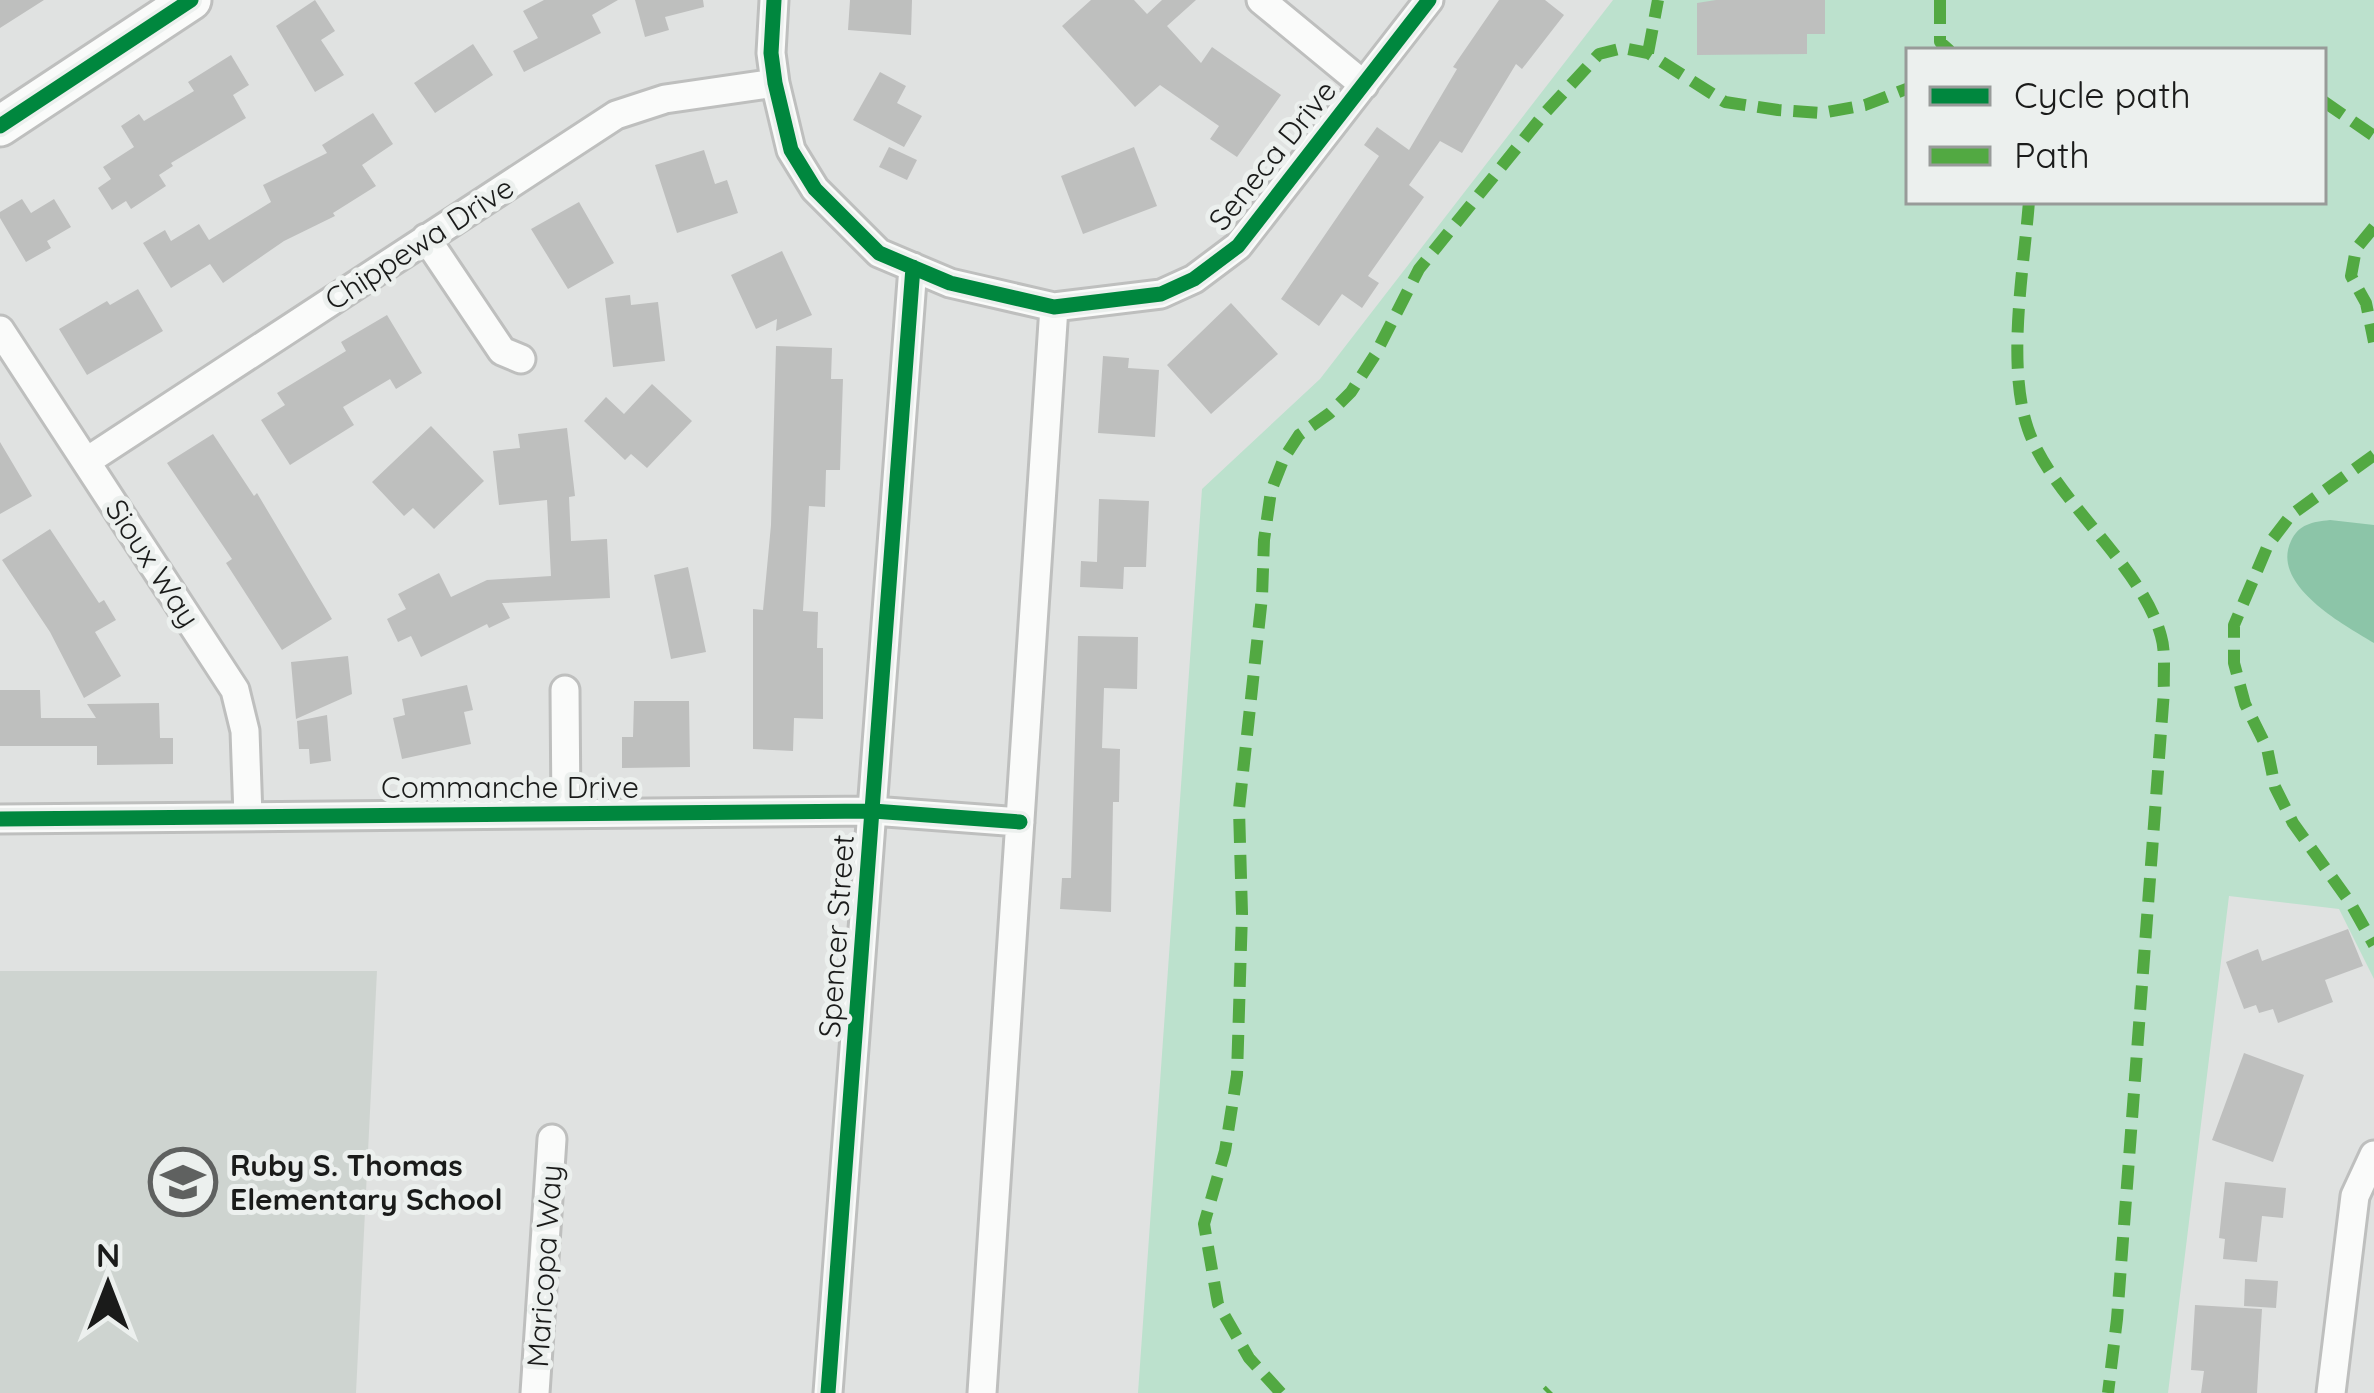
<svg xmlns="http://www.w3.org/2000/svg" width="2374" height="1393" viewBox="0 0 2374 1393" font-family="Quicksand,sans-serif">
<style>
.built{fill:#ced4d0}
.green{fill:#bce1cd;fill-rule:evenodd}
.water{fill:#8cc5a8}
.building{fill:#bebfbe}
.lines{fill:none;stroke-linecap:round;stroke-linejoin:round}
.street-casing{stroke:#bebfbe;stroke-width:33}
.secondary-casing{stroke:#bebfbe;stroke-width:45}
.street{stroke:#fafbfa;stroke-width:27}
.secondary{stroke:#fafbfa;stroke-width:39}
.quiet{stroke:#52a942;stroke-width:12;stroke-dasharray:24 12;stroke-linecap:butt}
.cycleway-casing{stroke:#ecf0ee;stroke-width:22}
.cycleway{stroke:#00873e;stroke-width:15}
.labels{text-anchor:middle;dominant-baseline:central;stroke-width:10;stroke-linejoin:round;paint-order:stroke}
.street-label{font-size:30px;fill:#1a1b1a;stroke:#ecf0ee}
.poi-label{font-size:30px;font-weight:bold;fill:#1a1b1a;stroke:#ecf0ee;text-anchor:start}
</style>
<rect width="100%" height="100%" fill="#e0e2e1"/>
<path class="built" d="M0 971H377L356 1393H0Z"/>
<path class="green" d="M1613 0H2374V979L2339 909 2229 896 2168 1393H1138L1202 489 1320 379ZM1909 51H2323V201H1909Z"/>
<path class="water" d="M2330 520 2374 525V643C2344 625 2270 585 2291 541 2299 524 2312 522 2330 520Z"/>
<path class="building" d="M0 0H44L0 28Z
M315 0 335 31 321 40 344 75 315 92 276 26Z
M544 0H618L592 15 601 33 524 72 513 51 538 38 523 11Z
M635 0H703L704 7 665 17 669 30 645 37Z
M850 0H912L911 35 848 30Z
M1091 0H1134L1147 14 1162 0H1196L1167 26 1201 63 1212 47 1281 95 1237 157 1210 139 1219 126 1160 85 1135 107 1062 26Z
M1499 0H1545L1564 15 1522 69 1516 64 1462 153 1440 141 1409 185 1424 197 1368 276 1379 283 1362 308 1342 294 1319 326 1281 299 1379 156 1364 145 1377 127 1409 150 1457 69 1453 67Z
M1716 0H1825V34H1807V54L1697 55V3Z
M473 44 493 75 435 113 414 83Z
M231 55 249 85 233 95 246 118 171 163 173 166 159 175 166 186 131 209 126 201 112 210 98 188 111 179 103 167 134 147 121 126 139 114 144 121 194 91 188 82Z
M880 72 906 86 897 103 922 116 904 147 853 120Z
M373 113 393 144 362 165 376 186 333 213 335 216 284 241 223 283 210 264 171 288 143 243 165 230 171 241 199 224 209 240 271 202 263 185 327 153 322 145Z
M889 147 917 160 907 180 879 167Z
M1134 147 1157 206 1083 234 1061 176Z
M704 150 715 184 727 180 738 213 677 233 655 165Z
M22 199 31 213 54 199 71 227 47 241 51 248 26 262 0 218V212Z
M579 202 614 263 568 289 531 229Z
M782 251 812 315 776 331 777 319 756 329 731 275Z
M138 289 163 331 87 375 59 329 107 301 110 305Z
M630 295 631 305 658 302 665 361 613 367 605 298Z
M1231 303 1278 354 1211 414 1167 365Z
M387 315 422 373 396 389 390 379 343 407 354 425 290 465 261 420 285 405 277 393 346 351 341 342Z
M776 346 832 348 831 379H843L840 470H826L825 507 809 506 803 611 818 612 817 648H823V719L794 718 793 751 753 749V609L763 610 771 525Z
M1103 356 1129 358 1128 368 1159 370 1155 437 1098 433Z
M652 384 692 421 647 468 631 454 625 460 584 421 606 397 624 414Z
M431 426 484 481 434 529 413 508 404 516 372 482Z
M567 428 575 496 569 497 571 541 607 539 610 598 502 603 510 618 489 628 487 624 421 657 411 636 398 642 387 619 406 609 398 594 439 573 451 597 487 580 551 576 547 500 499 505 493 451 520 448 518 434Z
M213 434 254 496 257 493 332 619 282 650 226 563 232 559 167 463Z
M0 442 32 496 0 514Z
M1099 499 1149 501 1146 567H1124L1123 589 1080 587 1081 561 1097 562Z
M50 529 99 603 104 600 116 620 95 632 121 676 84 698 50 632 2 560Z
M688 567 706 652 671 659 654 575Z
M1078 636 1138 637 1137 689 1104 688 1102 748 1120 749 1119 802H1113L1111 912 1060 909 1062 878H1071Z
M348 656 352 694 296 719 291 662Z
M467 685 473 710 464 712 471 744 402 759 393 718 405 715 402 699Z
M0 690H40L41 718H96L87 704 159 703 160 738H173V764L97 765V746H0Z
M634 701H689L690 767 622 768V737H633Z
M327 715 331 761 310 764 309 749H299L297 721Z
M2348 929 2363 966 2325 980 2333 1002 2278 1023 2273 1009 2259 1013 2256 1005 2244 1009 2226 962 2258 949 2262 961Z
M2244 1053 2304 1075 2273 1162 2212 1140Z
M2225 1182 2286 1188 2283 1218 2262 1216 2257 1262 2223 1259 2225 1239 2219 1238Z
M2245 1279 2278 1281 2276 1308 2244 1306Z
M2195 1305 2262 1309 2257 1393H2201L2204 1371 2191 1370Z"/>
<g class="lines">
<g class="street-casing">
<path id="street" d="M774 0 771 53 775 83 791 150 815 189 879 253 950 283 1054 307 1161 294 1194 279 1238 246 1429 0
M1261 0 1364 85
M426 238 502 351 521 359
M0 330 235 690 245 731 248 816
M87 461 616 115 665 99 775 83
M565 690 566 813
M0 819 873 811 1020 822
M535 1393 552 1139
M828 1393 913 267
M982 1393 1054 307
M2331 1393 2355 1196 2374 1155"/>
</g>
<g class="secondary-casing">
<path id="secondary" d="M0 126 191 0"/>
</g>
<use href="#street" class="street"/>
<use href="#secondary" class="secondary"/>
<path class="quiet" d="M1940 0V42L1950 51
M1648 53 1658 0
M2323 101 2374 136
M2029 201C2024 268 2006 365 2028 429 2052 499 2141 563 2161 636 2166 653 2163 674 2164 691L2117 1319 2108 1393
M2374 227 2356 249 2351 276 2366 303 2374 342
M2374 455 2291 515 2268 545 2234 625V663L2245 704 2267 748 2275 787 2293 823 2351 904 2374 945
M1281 1393 1249 1358 1218 1304 1204 1224 1225 1151 1237 1075 1242 913 1239 809 1262 597 1264 540 1271 491 1284 458 1299 435 1330 413 1351 392 1375 355 1419 269 1544 114 1599 54 1623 48 1648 53 1725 102 1778 110 1822 113 1865 105 1909 88
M1547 1393 1550 1390"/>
<g class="cycleway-casing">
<path id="cycleway" d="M774 0 771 53 775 83 791 150 815 189 879 253 950 283 1054 307 1161 294 1194 279 1238 246 1429 0
M0 126 191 0
M0 819 873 811 1020 822
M828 1393 913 267"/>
</g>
<use href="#cycleway" class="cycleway"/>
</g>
<defs>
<g id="school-ring" transform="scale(3.45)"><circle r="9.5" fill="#ecf0ee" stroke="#5f6160" stroke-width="1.5"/><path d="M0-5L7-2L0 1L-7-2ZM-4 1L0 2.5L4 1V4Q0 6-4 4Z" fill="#5f6160"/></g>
</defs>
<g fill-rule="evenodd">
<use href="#school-ring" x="183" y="1182"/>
</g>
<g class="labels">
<g class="street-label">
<text transform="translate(1272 155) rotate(-51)">Seneca Drive</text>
<text transform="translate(419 243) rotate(-33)">Chippewa Drive</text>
<text transform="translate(153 563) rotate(57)">Sioux Way</text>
<text x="510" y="787">Commanche Drive</text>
<text transform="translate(836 936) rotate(-86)">Spencer Street</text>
<text transform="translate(544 1266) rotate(-86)">Maricopa Way</text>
</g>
<g class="poi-label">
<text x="230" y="1165">Ruby S. Thomas<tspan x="230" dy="34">Elementary School</tspan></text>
</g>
</g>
<rect x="1906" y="48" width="420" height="156" fill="#ecf0ee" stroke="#989b99" stroke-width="3"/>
<rect x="1930" y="87" width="60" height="18" fill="#00873e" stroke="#989b99" stroke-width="3"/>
<text x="2014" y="108" font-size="36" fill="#1a1b1a">Cycle path</text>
<rect x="1930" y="147" width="60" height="18" fill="#52a942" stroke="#989b99" stroke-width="3"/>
<text x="2014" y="168" font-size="36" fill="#1a1b1a">Path</text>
<g transform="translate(108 1285)" stroke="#ecf0ee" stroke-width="9" paint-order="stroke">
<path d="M0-9L21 45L0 30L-21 45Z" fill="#1a1b1a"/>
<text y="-18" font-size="33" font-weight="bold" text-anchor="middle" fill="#1a1b1a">N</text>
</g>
</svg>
